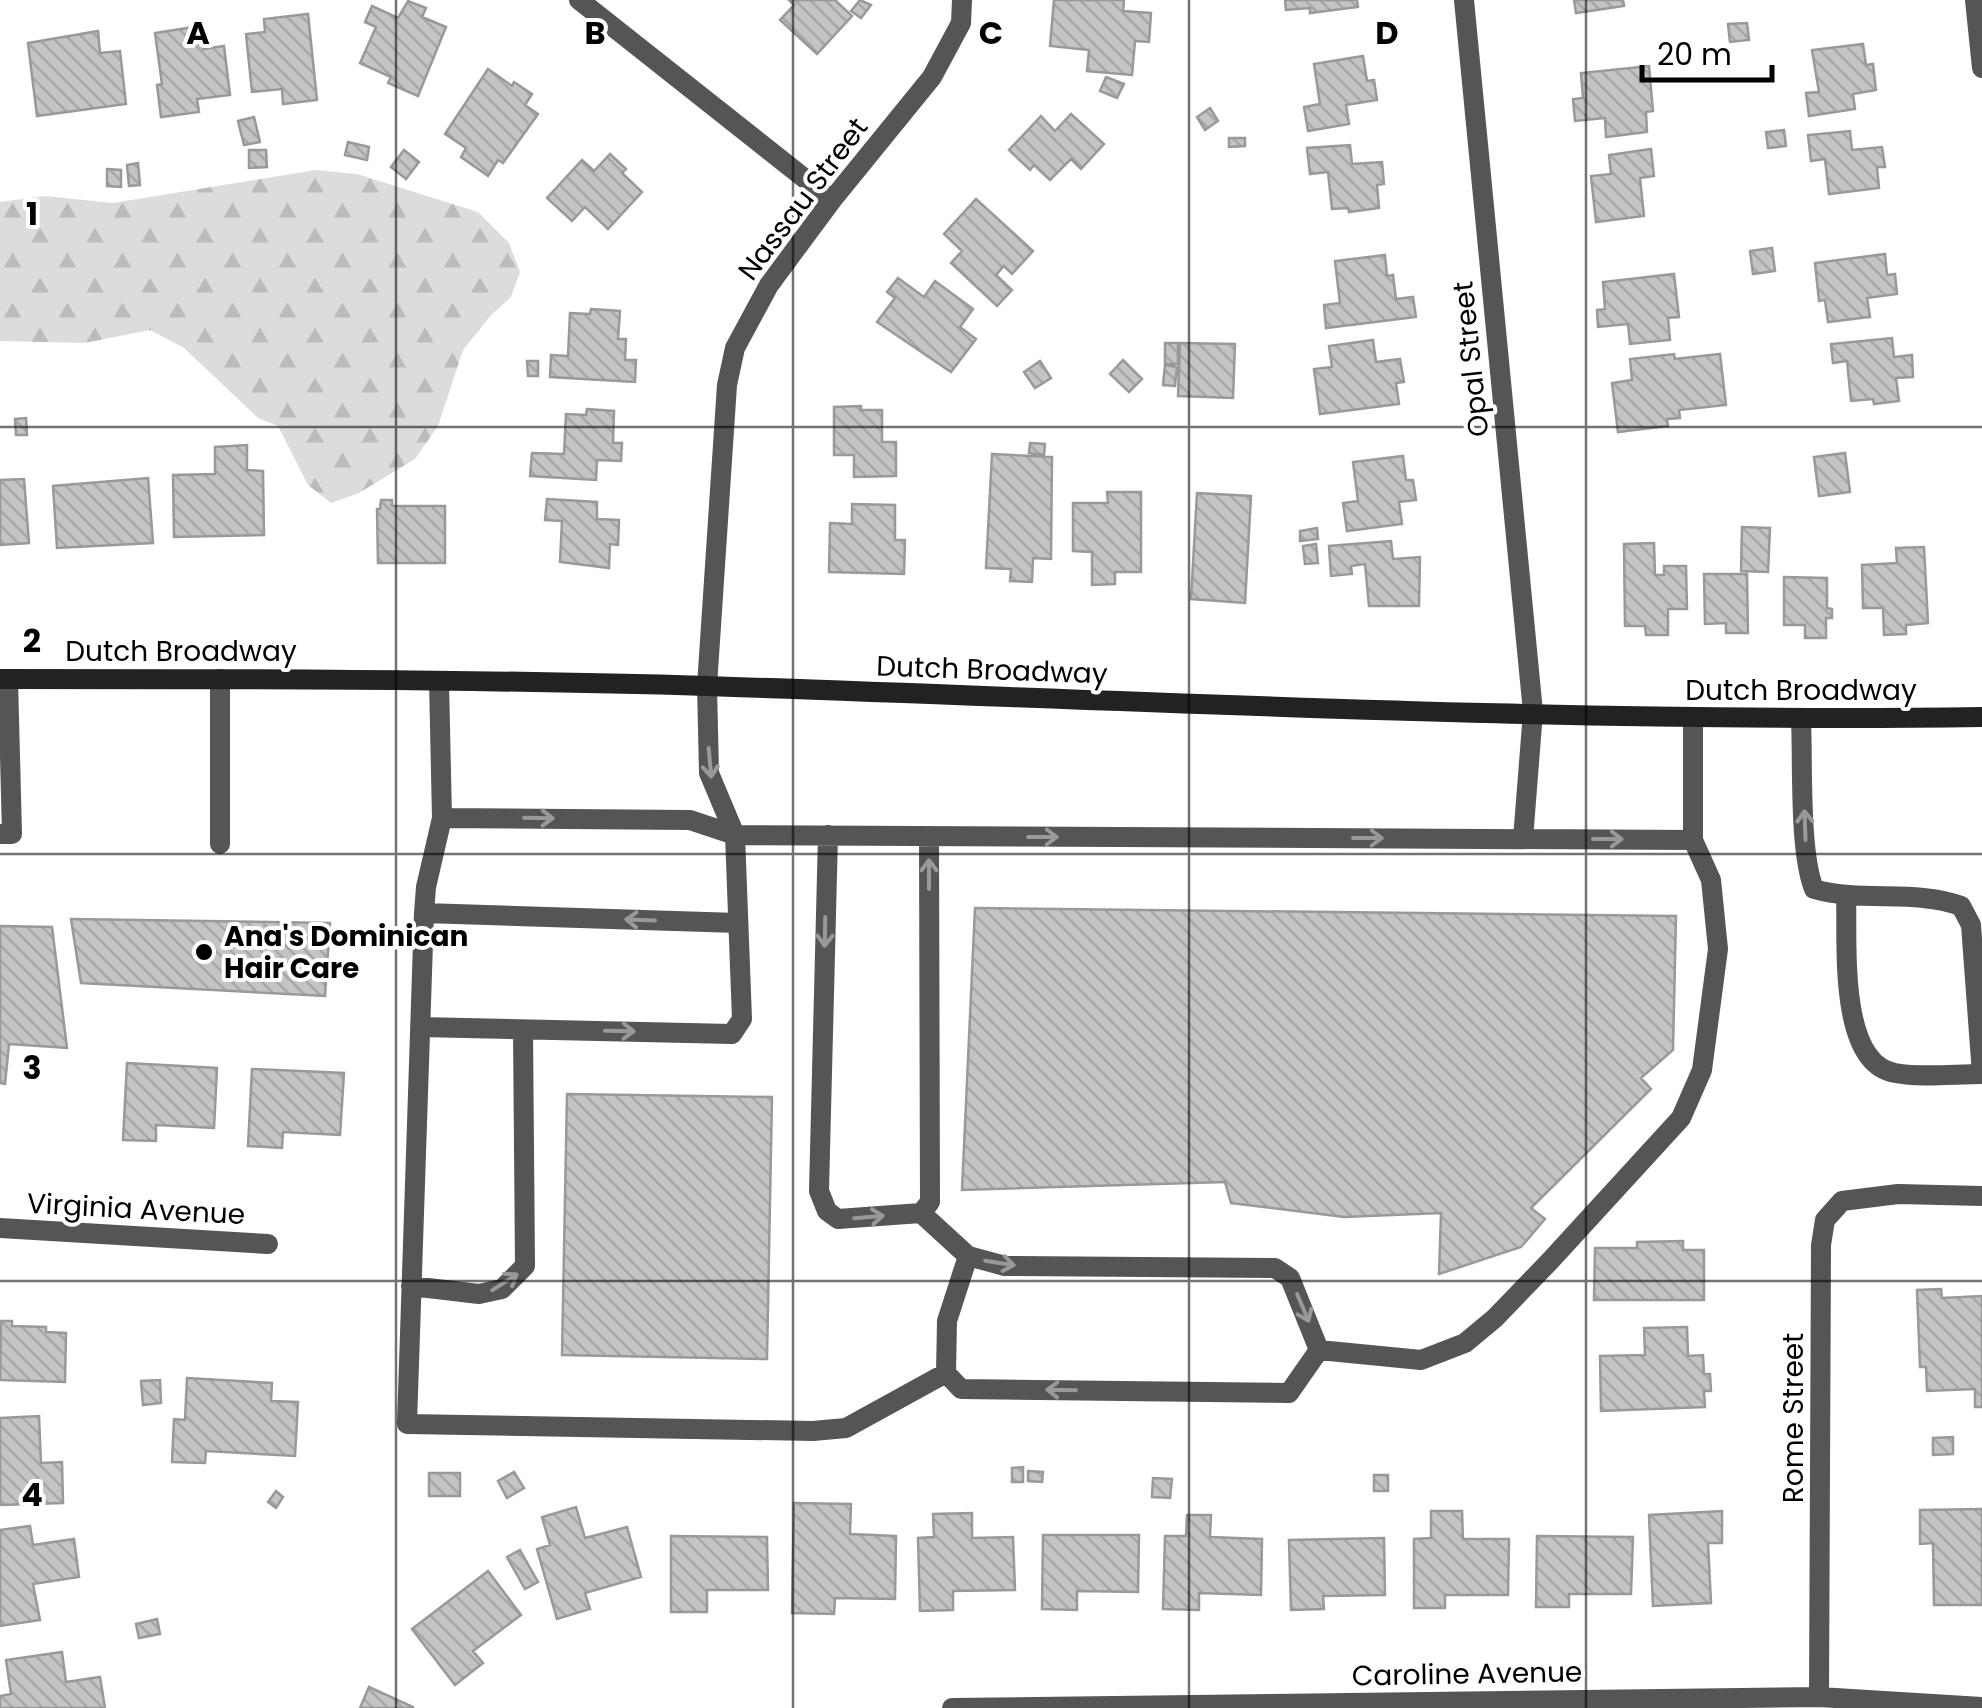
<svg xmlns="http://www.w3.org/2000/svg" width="1982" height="1708" viewBox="0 0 1982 1708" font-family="Poppins,sans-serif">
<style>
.forest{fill:url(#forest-firs)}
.building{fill:url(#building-back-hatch);stroke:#999;stroke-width:2.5}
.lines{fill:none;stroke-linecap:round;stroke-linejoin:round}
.lane{stroke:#555;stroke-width:20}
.street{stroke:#555;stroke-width:20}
.secondary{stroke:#222;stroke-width:20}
.oneway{stroke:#999}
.grid{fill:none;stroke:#000;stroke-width:2.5;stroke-opacity:0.55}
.poi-dot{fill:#000;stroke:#fff;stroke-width:4}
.labels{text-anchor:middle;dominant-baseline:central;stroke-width:8;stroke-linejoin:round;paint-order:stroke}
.street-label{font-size:28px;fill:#000;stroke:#fff}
.poi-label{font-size:28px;font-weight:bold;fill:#000;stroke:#fff;text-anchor:start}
.grid-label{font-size:32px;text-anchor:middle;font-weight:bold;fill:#000;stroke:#fff;stroke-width:8;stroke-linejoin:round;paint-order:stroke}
</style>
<defs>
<pattern id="forest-firs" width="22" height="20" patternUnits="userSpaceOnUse" patternTransform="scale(2.5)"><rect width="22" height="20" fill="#dcdcdc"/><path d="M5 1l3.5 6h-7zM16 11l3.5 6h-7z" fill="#bbb"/></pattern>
<pattern id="building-back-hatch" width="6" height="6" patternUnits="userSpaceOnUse" patternTransform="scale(2.5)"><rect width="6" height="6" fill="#c4c4c4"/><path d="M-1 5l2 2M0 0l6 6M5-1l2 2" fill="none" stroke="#a7a7a7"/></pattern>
</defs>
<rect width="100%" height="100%" fill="#fff"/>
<path class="forest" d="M316 170 357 174 478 212 509 243 520 272 511 297 491 315 463 350 438 426 415 459 359 493 331 503 308 485 278 426 258 418 184 348 150 330 84 343 0 341V202L45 196 113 203Z"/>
<path class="building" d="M789 0H835L852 16 817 54 780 20 794 5Z
M860 0 871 5 861 18 851 11Z
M1054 0H1124L1123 11 1151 13 1149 42 1135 41 1132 75 1087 71 1089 50 1050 46Z
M1285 0H1357L1358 7 1310 13V8L1286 10Z
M1574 0H1623L1624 6 1576 13Z
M408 1 426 8 422 17 446 27 418 96 388 83 391 77 360 63 376 27 365 22 372 6 398 18Z
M308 14 317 100 283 104 282 89 252 92 246 34 265 32 264 19Z
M1747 23 1749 40 1730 42 1728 24Z
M200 26 203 49 224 46 230 95 197 99 199 112 161 117 157 85 162 84 155 33Z
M98 31 100 53 120 51 126 104 37 116 28 43Z
M1863 44 1866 65 1873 64 1876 90 1853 94 1855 109 1809 116 1806 93 1819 92 1812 50Z
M1363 56 1367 81 1374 80 1377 100 1346 105 1349 124 1308 131 1304 107 1320 104 1314 64Z
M1649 66 1653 111 1646 112 1647 132 1606 137 1605 118 1575 121 1573 99 1583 98 1581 73Z
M488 69 512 86 514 82 532 94 525 105 538 114 503 163 498 160 488 176 461 157 466 148 445 134Z
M1106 77 1124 84 1117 98 1100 91Z
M1210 108 1218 121 1205 130 1197 117Z
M1071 114 1104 144 1081 169 1071 159 1050 180 1034 165 1030 170 1009 150 1041 116 1055 131Z
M254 117 260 142 244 145 238 121Z
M1784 130 1786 146 1768 148 1766 132Z
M1850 131 1852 150 1882 147 1885 167H1877L1879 188 1829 194 1825 159 1811 161 1808 135Z
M1229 138H1245V146L1229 147Z
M348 142 369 147 367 160 345 155Z
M1350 145 1352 164 1382 162 1384 184 1377 185 1379 208 1349 212 1348 208 1332 209 1328 172 1310 174 1307 148Z
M1651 149 1654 176 1640 178 1644 216 1596 222 1591 176 1611 174 1609 155Z
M249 150H266L267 167 249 168Z
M404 150 419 162 406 179 391 167Z
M610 154 626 169 622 173 642 192 608 229 585 207 572 221 547 198 582 160 594 171Z
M138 163 140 185 129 186 127 165Z
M107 169 121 170V187L107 186Z
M976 199 1033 251 1012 274 1004 266 996 275 1012 290 997 306 951 263 962 251 944 234Z
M1772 248 1775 271 1753 274 1750 251Z
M1885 254 1887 275 1895 274 1897 294 1867 298 1870 317 1828 322 1825 300 1819 301 1815 263Z
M1385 255 1387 276 1393 275 1396 299 1413 297 1416 317 1326 328 1324 305 1340 303 1335 261Z
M1674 274 1679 317 1668 318 1670 340 1630 344 1628 324 1598 327 1597 310 1605 309 1603 282Z
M898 278 924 297 935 281 973 309 960 327 976 339 951 372 877 322 895 298 887 292Z
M591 309 620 311 618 339H626L625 360H636L635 382 550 377 551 355 568 356 570 313 590 314Z
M1892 338 1894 357 1912 355 1913 377 1896 378 1899 401 1874 404 1873 399 1851 401 1847 361 1833 363 1831 344Z
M1373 340 1376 362 1400 359 1404 382 1396 383 1399 404 1320 414 1314 369 1332 367 1329 346Z
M1165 343H1178V364H1165Z
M1180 343 1235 344 1233 398 1178 396Z
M1674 354 1675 359 1720 354 1726 405 1679 410 1680 418 1667 419 1668 426 1618 432 1612 383 1632 380 1630 359Z
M1123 360 1142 379 1129 392 1110 374Z
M527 361H538V376H528Z
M1040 361 1051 378 1035 388 1024 372Z
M1165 365 1177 367 1175 386 1163 385Z
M861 406V410H882V442H896V476L854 477V455H834V407Z
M587 409 614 411 613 443H622L621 461 597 460 596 480 530 476 532 453 564 454 566 414 586 415Z
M26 418 27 435H16L15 419Z
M1030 443 1045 444 1044 455 1029 453Z
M247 445V470L263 471 264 535 174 537 173 475 215 474V447Z
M1845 453 1850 492 1819 496 1814 457Z
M992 454 1052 457 1051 559 1033 558 1032 582 1010 581 1011 569 986 568Z
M1403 456 1406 480H1413L1416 500 1399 502 1402 524 1347 531 1343 503 1358 501 1353 462Z
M148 478 153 543 57 548 53 486Z
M24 479 29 543 0 545V480Z
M1107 492H1141V572H1115V584L1092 585V552L1073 551V503H1108Z
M1197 493 1251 496 1245 603 1191 599Z
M547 499 597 502V519L619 520 618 545 610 544 609 568 560 562 562 521 545 520Z
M381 500H392V506H445V563H378L377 509H380Z
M852 504 895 505V540H905L904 574 829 572 830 523 852 524Z
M1742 527 1770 528 1768 572 1741 571Z
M1317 528 1318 539 1300 541V531Z
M1391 541 1393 559 1420 557 1419 606H1369L1365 564 1351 566 1352 574 1331 576 1329 546Z
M1654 543 1655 575H1664V566H1686L1687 609H1668V635H1646L1645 626H1625L1624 544Z
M1316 544 1318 563 1305 564 1303 546Z
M1924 547 1928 623 1906 625V634L1884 635 1883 608H1863L1862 565 1897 563 1896 548Z
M1704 574H1747L1748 633H1726V623L1705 624Z
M1784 577 1827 578V608L1832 609V618H1826V638H1805V625H1784Z
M975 908 1676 916 1673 1050 1641 1078 1651 1089 1531 1208 1545 1219 1521 1247 1439 1274 1441 1213 1344 1217 1231 1203 1225 1182 962 1190Z
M71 919 330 923 325 996 81 983Z
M0 926 52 927 67 1048 9 1044 5 1084 0 1083Z
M127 1063 217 1068 214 1128 156 1125V1141L123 1140Z
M252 1069 344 1073 340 1135 283 1132 282 1148 248 1146Z
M567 1094 772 1097 767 1359 562 1355Z
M1683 1241V1250H1704V1300H1594L1595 1248H1637V1242Z
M1941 1289 1942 1298 1982 1296V1407H1975V1389L1927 1391 1926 1367H1920L1917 1290Z
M1 1321H12V1326L46 1327V1332L66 1333 65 1382 0 1380Z
M1687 1327 1688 1356 1703 1355 1704 1374H1710L1711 1391H1704L1705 1407 1601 1411 1600 1356 1645 1355 1644 1328Z
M187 1378 272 1383 271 1401 298 1402 295 1456 206 1451 205 1463 172 1462 174 1419 185 1420Z
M160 1380 161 1403 143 1405 141 1381Z
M39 1416 41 1463 62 1462 63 1503 0 1505V1418Z
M1953 1437V1454L1933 1455V1438Z
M1023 1467V1482H1012V1468Z
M1028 1471 1043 1472 1042 1482 1028 1481Z
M514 1472 524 1488 507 1498 498 1481Z
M429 1473H460V1496H429Z
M1374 1475H1388V1491H1374Z
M1153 1478 1172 1479 1170 1498 1152 1497Z
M276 1491 283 1497 276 1508 268 1502Z
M794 1503 851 1504 850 1534 896 1536 895 1599 835 1598 834 1614 792 1613Z
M576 1507 585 1538 627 1527 641 1577 585 1593 590 1609 557 1619 537 1549 550 1545 542 1517Z
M1982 1509V1605H1934L1933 1543 1920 1544V1510Z
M1431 1511H1462L1463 1539H1509L1508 1595H1445V1608H1414V1539L1431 1538Z
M1722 1511V1543H1708L1711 1603 1653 1606 1649 1515Z
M972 1513V1538L1013 1537 1015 1590 953 1591V1610L920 1611 918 1538 934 1537 933 1514Z
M1187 1515H1211L1210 1537 1262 1539 1261 1595 1199 1593V1610L1163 1609 1165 1536H1186Z
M30 1526 33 1545 74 1539 79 1577 33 1584 40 1620 0 1626V1530Z
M1043 1535H1139L1138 1592 1077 1591V1610L1042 1609Z
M671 1536 767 1537 768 1590H707V1612H671Z
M1537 1536 1633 1537 1631 1594H1569V1607H1536Z
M1384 1538 1385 1595 1323 1596 1324 1609 1291 1610 1289 1540Z
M520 1550 538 1582 525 1589 507 1557Z
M488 1571 521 1615 473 1651 483 1663 455 1685 412 1629Z
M157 1619 160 1634 139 1638 136 1624Z
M62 1652 66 1682 100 1677 105 1708H0V1696L11 1694 6 1660Z
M369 1687 413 1707V1708H360Z"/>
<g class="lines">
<path class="lane" d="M439 681 442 818 426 887 424 913 407 1424 813 1431 846 1428 946 1373
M1801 720C1803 763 1799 852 1814 889 1863 903 1914 889 1961 906L1971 925 1982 1074
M442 818 690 820 735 835 1693 840
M0 834H12L8 679
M828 835 819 1191 827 1211 838 1219 921 1213 930 1202 929 836
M1523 839 1533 712
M220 844V679
M1846 895C1848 940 1837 1063 1895 1073 1922 1078 1954 1074 1982 1074
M424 913 738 923
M420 1027 732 1034 742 1019 735 835 709 773 707 686
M921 1213 968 1256 1005 1266 1275 1268 1290 1278 1319 1350 1289 1393 961 1389 946 1373 947 1321 968 1256
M411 1286 479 1294 502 1289 525 1266 523 1030
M1319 1350 1421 1360 1465 1343 1495 1318 1550 1261 1681 1118 1702 1070 1718 949 1711 880 1693 840V718"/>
<path class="street" d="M579 0 832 200
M1464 0 1533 712
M1975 0 1982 68
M707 686 727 385 735 348 769 285 832 200 932 77 961 23 962 0
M0 1228 268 1244
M1819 1697 1821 1245 1825 1220 1842 1201 1898 1194 1982 1196
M952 1708 1819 1697 1982 1707"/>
<path class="secondary" d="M0 679C236 679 472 679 707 686 1132 700 1557 723 1982 717"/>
</g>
<defs><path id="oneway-shaft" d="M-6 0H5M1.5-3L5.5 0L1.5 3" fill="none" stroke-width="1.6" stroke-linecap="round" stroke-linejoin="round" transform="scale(2.5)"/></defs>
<g class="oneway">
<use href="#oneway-shaft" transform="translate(710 763) rotate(85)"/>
<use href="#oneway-shaft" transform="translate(539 818) rotate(1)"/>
<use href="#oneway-shaft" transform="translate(1805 825) rotate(-92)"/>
<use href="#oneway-shaft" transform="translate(1043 837)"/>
<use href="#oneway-shaft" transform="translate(1368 838)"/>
<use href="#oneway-shaft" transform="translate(1608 839)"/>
<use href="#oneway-shaft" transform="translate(929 874) rotate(-90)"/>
<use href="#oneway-shaft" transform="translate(640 920) rotate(-178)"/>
<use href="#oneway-shaft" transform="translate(825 932) rotate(91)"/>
<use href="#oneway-shaft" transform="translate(620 1031) rotate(1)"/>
<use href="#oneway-shaft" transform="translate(869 1217) rotate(-5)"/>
<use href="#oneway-shaft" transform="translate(1000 1263) rotate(9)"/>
<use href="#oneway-shaft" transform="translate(505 1282) rotate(-33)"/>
<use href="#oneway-shaft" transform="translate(1303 1308) rotate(67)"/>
<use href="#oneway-shaft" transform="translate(1061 1390) rotate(-179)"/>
</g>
<path class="grid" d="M396 0V1708M793 0V1708M1189 0V1708M1586 0V1708M0 427H1982M0 854H1982M0 1281H1982"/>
<circle class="poi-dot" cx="204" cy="952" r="10"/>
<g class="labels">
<g class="street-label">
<text transform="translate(803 199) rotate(-53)">Nassau Street</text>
<text transform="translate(1471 359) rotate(-96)">Opal Street</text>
<text x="181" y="651">Dutch Broadway</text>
<text transform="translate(992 670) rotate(2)">Dutch Broadway</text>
<text x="1801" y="690">Dutch Broadway</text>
<text transform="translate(136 1209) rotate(3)">Virginia Avenue</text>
<text transform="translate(1793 1418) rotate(-90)">Rome Street</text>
<text transform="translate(1467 1674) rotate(-1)">Caroline Avenue</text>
</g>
<g class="poi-label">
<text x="224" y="936">Ana's Dominican<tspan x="224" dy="32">Hair Care</tspan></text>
</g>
</g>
<g class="grid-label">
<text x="198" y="44">A</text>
<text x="595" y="44">B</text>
<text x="991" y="44">C</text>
<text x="1387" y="44">D</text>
<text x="32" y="225">1</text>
<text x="32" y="652">2</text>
<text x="32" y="1079">3</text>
<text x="32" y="1506">4</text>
</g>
<path d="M1642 65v15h130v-15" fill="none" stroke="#000000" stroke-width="5"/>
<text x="1657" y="65" font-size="30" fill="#000000" stroke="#ffffff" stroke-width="8" paint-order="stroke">20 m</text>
</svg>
